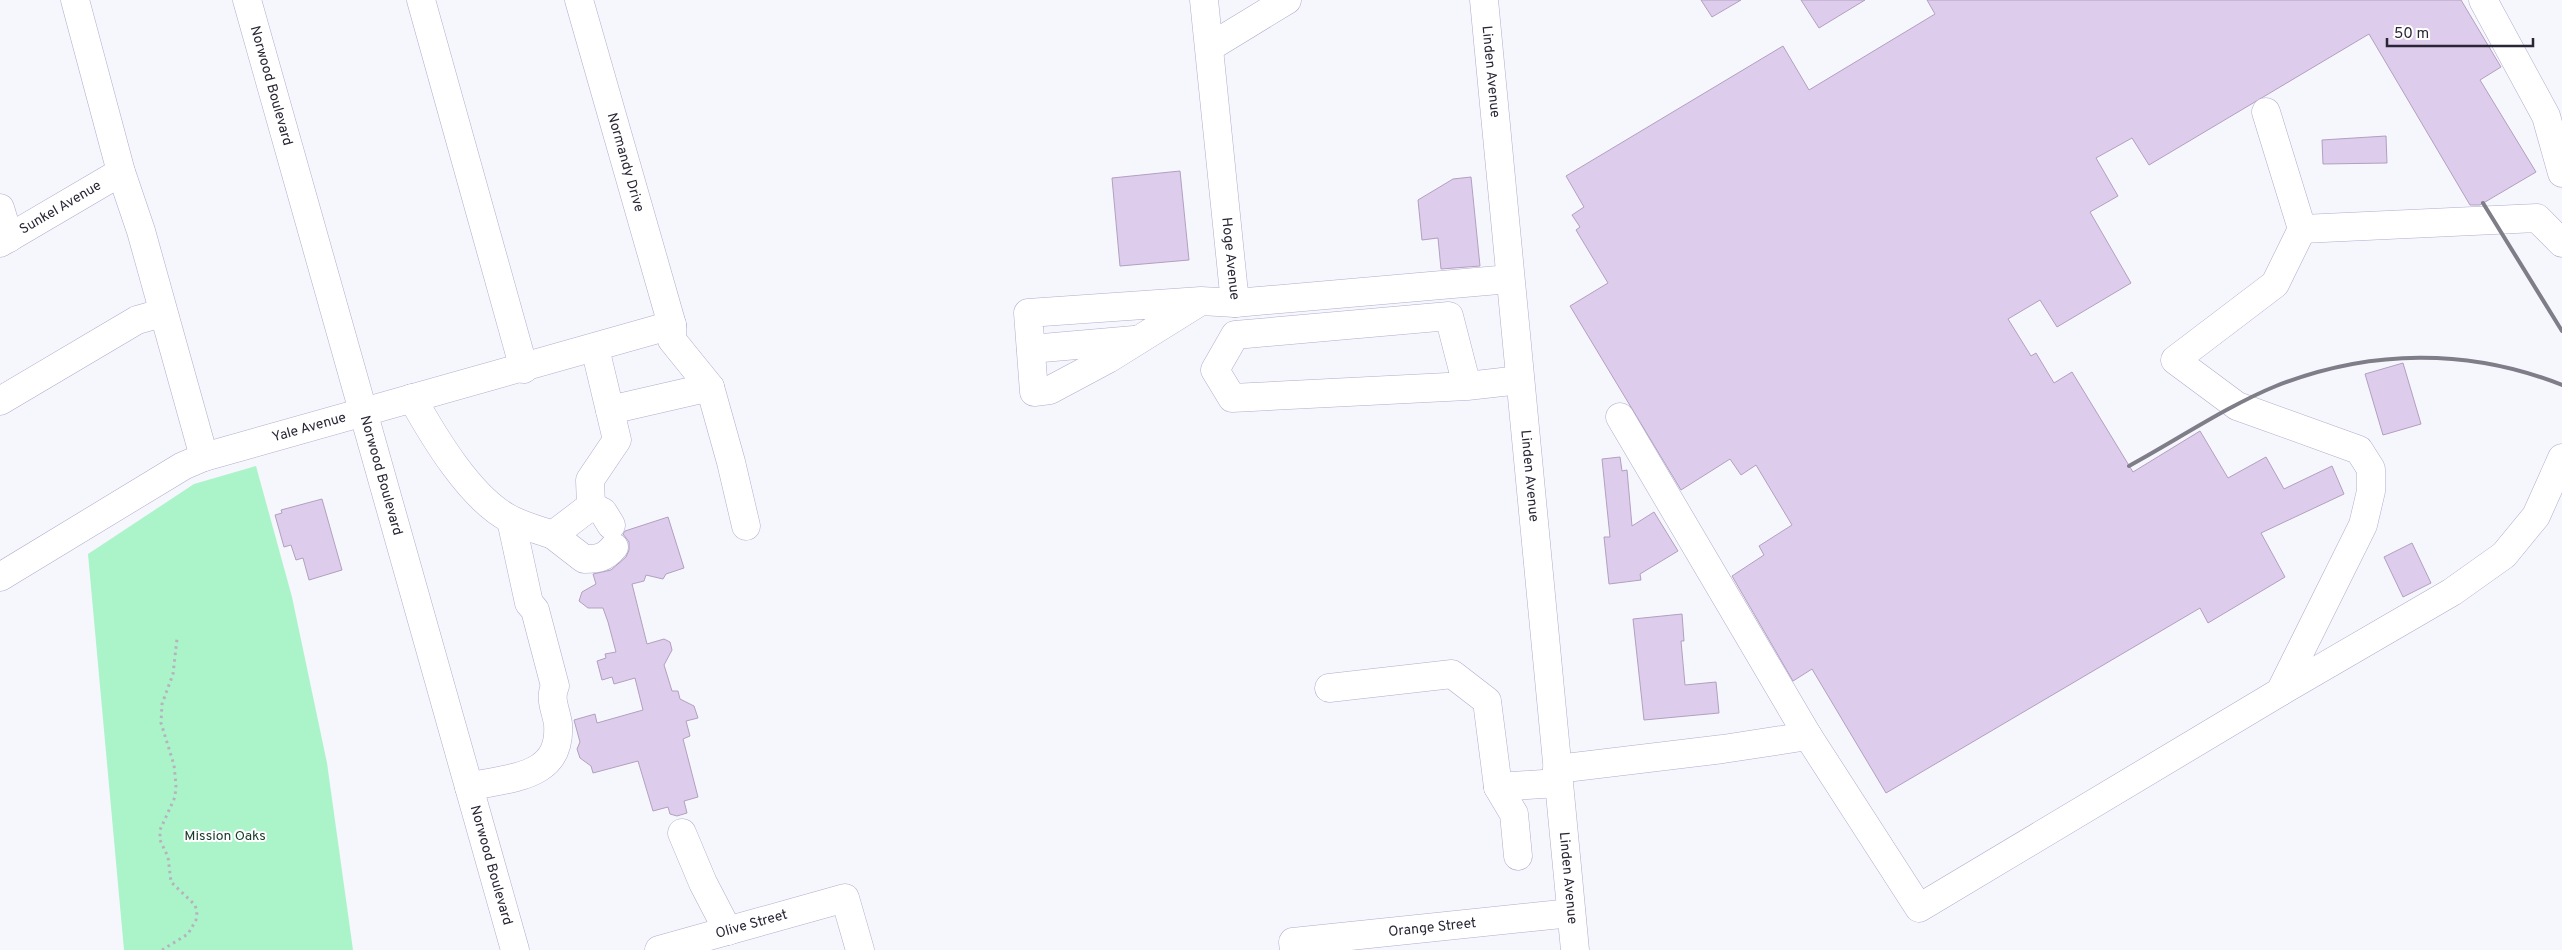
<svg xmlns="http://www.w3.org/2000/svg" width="2562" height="950" viewBox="0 0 2562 950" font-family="Overpass,sans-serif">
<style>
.green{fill:#abf4ca}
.building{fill:#decced;stroke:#b1a0bf}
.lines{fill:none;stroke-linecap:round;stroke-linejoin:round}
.minor-casing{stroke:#b0acce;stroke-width:29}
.path{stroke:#b5b4be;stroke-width:3;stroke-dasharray:2.5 4;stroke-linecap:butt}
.minor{stroke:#fff;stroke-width:28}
.rail{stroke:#7e7d88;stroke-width:4}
.labels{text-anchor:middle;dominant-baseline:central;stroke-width:4;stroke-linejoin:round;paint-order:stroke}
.street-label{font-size:14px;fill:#292735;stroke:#fff}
.park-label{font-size:14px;fill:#183a28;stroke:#fff}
</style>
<rect width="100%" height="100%" fill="#f6f6fd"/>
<path class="green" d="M256 466 292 597 327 763 353 950H124L88 554 194 484Z"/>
<path class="building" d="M1701 0H1741L1712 17Z
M1801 0H1865L1819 28Z
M1927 0H2461L2501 67 2480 80 2536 172 2480 205H2470L2369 34 2149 165 2132 138 2096 158 2118 196 2090 212 2131 283 2057 327 2040 300 2008 319 2031 356 2036 353 2054 383 2072 372 2133 472 2200 431 2228 478 2266 457 2284 489 2332 466 2344 494 2261 533 2285 577 2208 623 2200 608 1886 793 1812 669 1793 681 1732 576 1764 555 1759 546 1792 525 1756 465 1741 475 1730 459 1681 490 1570 306 1608 283 1576 230 1580 227 1572 215 1584 207 1566 176 1783 46 1809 90 1935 14Z
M2386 136 2387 163 2323 164 2322 140Z
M1180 171 1189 260 1120 266 1112 178Z
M1471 177 1480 266 1441 269 1438 238 1422 240 1418 200 1453 179Z
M2403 363 2421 424 2383 435 2365 374Z
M1620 457 1622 471 1627 470 1632 526 1654 512 1678 551 1640 574 1641 580 1609 584 1604 537H1610L1602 459Z
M322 499 342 570 309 580 303 558 296 560 291 545 284 547 275 515 282 513 281 510Z
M668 517 684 568 666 574 663 579 646 575 644 581 632 584 647 644 664 639 670 642 672 650 664 665 672 691H678L680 699 694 706 698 718 686 721 690 736 683 739 698 797 684 801 687 813 677 816 670 814 668 807 653 811 638 761 593 773 591 766 580 758 577 749 580 742 574 720 595 714 597 723 643 710 635 678 614 684 612 677 602 680 597 661 606 658 605 654 616 652 608 622 603 608H588L579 601 582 592 596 584 593 574 611 570 626 557 629 550V542L623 534 625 531Z
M2412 543 2431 583 2403 597 2384 557Z
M1682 614 1684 641H1681L1685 685 1716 682 1719 713 1644 720 1633 619Z"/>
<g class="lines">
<g class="minor-casing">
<g id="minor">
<path d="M75 0 121 172 141 231 204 457"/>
<path id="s1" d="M247 0 515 950"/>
<path d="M421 0 524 369"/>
<path id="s2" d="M579 0 672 325V340L710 387 731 462 746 526"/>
<path id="s3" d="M1204 0 1235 303 1510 279"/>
<path id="s4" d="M1484 0 1575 950"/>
<path d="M2483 0 2546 116 2562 173"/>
<path d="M1210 47 1287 0"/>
<path d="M0 208 9 238"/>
<path d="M2302 229 2537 218 2562 243"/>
<path id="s5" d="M0 243 121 172"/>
<path d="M1201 301 1108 359 1050 390 1034 392 1028 313 1201 301 1235 303"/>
<path d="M1031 349 1134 340"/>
<path d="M1467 386 1449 316 1235 335 1215 370 1232 398 1467 386 1520 380"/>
<path d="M412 398C434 437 470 498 510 519 523 526 539 530 553 535L591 506 590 480 617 440 595 348"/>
<path d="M0 401 137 320 162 313"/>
<path d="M610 410 710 387"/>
<path d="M1620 417 1808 736 1919 908 2280 692 2363 525 2371 491V469L2359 450 2237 406 2175 360 2275 284 2302 229 2266 112"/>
<path d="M591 506 603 512 611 525"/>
<path d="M553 535 584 559C598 559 605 558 614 547"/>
<path id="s6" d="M0 577 183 466 204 457 672 325"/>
<path d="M1329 688 1452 674 1487 701 1498 787 1514 814 1518 856"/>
<path d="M2280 692 2452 592 2504 555 2536 516 2562 458"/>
<path d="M1557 769 1723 749 1808 736"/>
<path d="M469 787C510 777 562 779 558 724 556 710 549 699 555 686L535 610 529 603 511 520"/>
<path d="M1498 787 1558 783"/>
<path d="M682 833 703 883 728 931"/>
<path id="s7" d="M659 950 845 898 860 950"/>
<path id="s8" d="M1294 950 1293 942 1571 913"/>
</g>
</g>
<path class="path" d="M162 950 188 934 196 920 197 912 195 905 171 882 168 857 160 840V830L175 797 176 785 174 765 161 723 162 704 173 674 177 639"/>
<use href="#minor" class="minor"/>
<path class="rail" d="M2483 203 2562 331
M2129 466C2175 441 2229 405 2276 386 2370 349 2469 348 2562 385"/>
</g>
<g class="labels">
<g class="street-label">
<text stroke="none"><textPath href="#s4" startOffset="72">Linden Avenue</textPath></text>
<text stroke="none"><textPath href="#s1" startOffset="89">Norwood Boulevard</textPath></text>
<text stroke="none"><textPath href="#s2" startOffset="169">Normandy Drive</textPath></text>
<text stroke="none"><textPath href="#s5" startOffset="70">Sunkel Avenue</textPath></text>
<text stroke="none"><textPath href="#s3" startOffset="260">Hoge Avenue</textPath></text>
<text stroke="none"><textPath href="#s6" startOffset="346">Yale Avenue</textPath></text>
<text stroke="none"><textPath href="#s1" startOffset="494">Norwood Boulevard</textPath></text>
<text stroke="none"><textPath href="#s4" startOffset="478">Linden Avenue</textPath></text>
<text stroke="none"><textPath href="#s1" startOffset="899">Norwood Boulevard</textPath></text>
<text stroke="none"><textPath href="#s4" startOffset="882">Linden Avenue</textPath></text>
<text stroke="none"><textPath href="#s7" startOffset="96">Olive Street</textPath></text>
<text stroke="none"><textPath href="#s8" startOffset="148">Orange Street</textPath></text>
</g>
<g class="park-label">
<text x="225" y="836">Mission Oaks</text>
</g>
</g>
<path d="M2387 38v8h146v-8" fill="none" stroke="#292735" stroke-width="2.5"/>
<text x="2394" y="38" font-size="15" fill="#292735" stroke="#ffffff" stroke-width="4" paint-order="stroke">50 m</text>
</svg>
